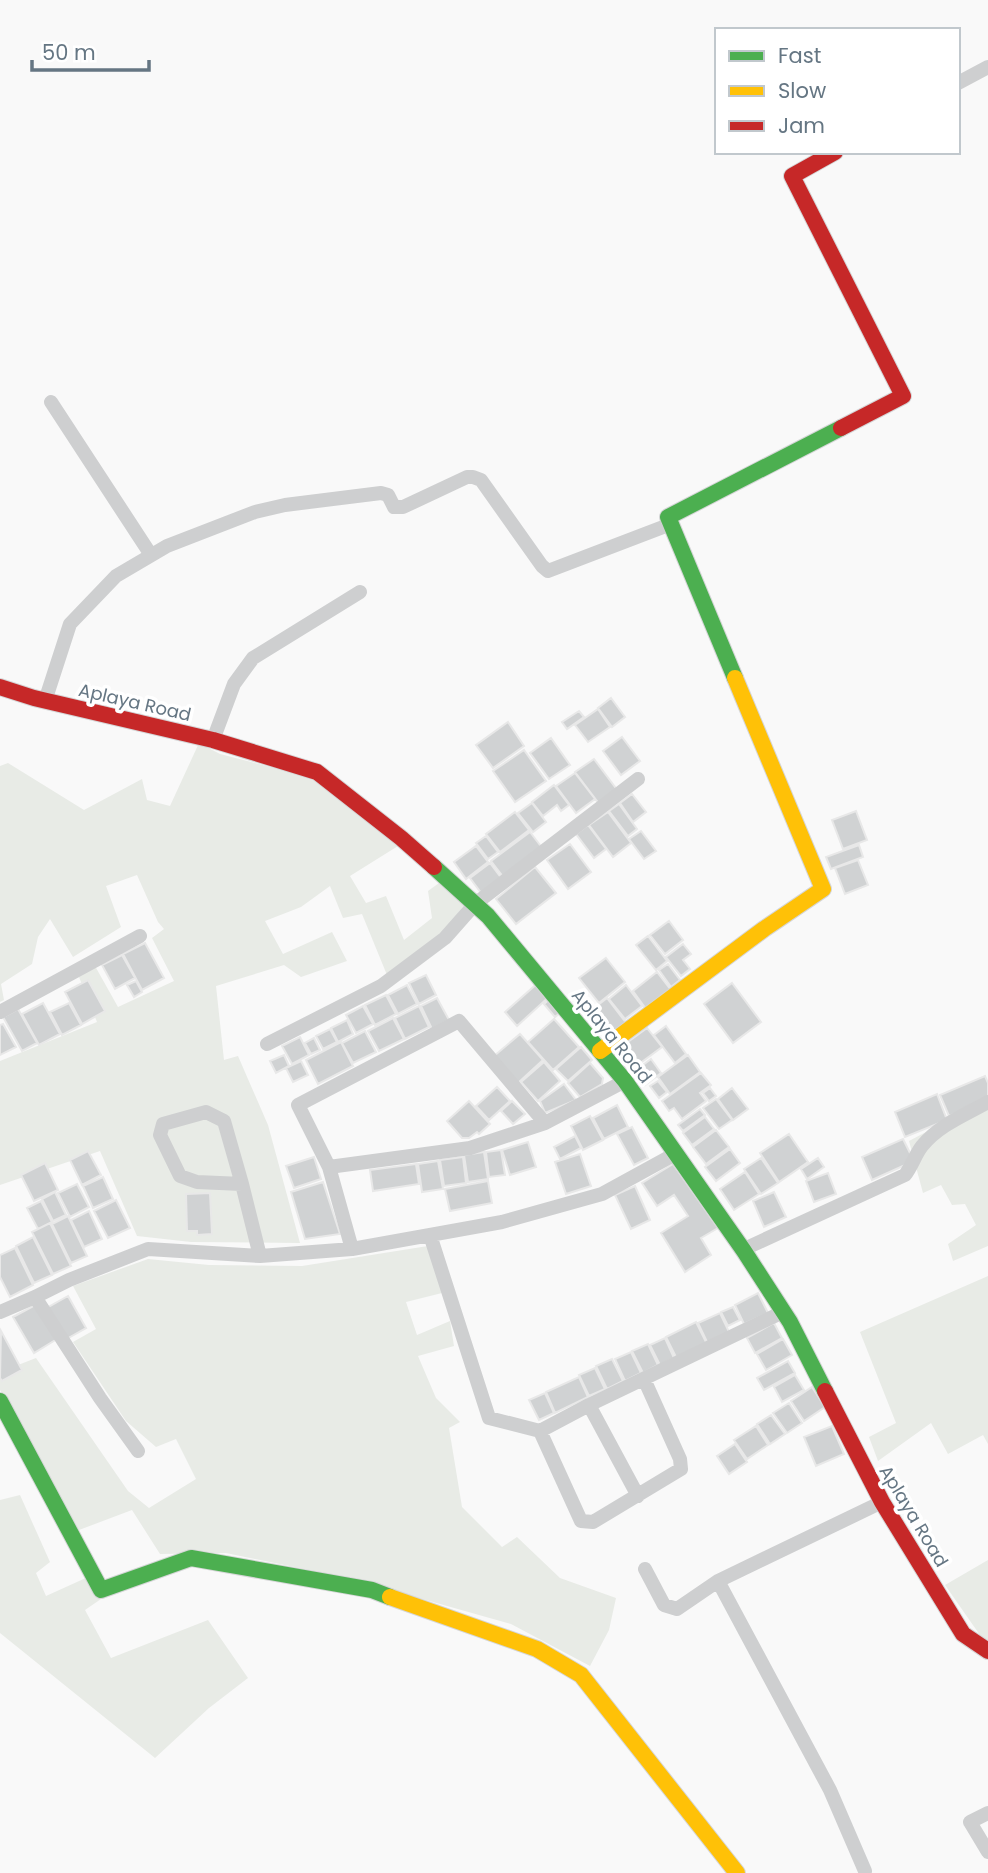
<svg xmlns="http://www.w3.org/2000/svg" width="988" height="1873" viewBox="0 0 988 1873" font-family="Poppins,sans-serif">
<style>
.green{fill:#e8ebe6}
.building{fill:#d0d2d3;stroke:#e8e8e8;stroke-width:2}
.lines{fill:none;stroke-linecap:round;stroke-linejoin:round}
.fast-casing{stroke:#d5d6d7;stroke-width:18}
.slow-casing{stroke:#d5d6d7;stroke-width:18}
.jam-casing{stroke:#d5d6d7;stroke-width:18}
.street{stroke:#cecfd0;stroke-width:14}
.fast{stroke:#4caf50;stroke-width:16}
.slow{stroke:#ffc107;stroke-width:16}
.jam{stroke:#c62828;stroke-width:16}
.labels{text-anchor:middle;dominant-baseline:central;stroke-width:7;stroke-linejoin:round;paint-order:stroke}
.street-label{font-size:18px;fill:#657683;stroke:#fff}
</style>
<rect width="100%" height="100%" fill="#f9f9f9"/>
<path class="green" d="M199 743 220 754 309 777 398 846 350 876 366 903 386 896 404 940 432 918 428 891 439 883 465 904 445 930 387 975 362 914 343 918 330 886 301 907 265 921 283 954 332 932 347 961 301 977 284 965 216 986 224 1060 238 1056 268 1125 300 1243 191 1242 137 1236 100 1151 0 1185V1061L97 1022 79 977 95 966 118 1007 174 981 152 938 164 929 158 922 137 875 106 886 121 927 73 957 50 919 38 937 32 964 1 984 4 1000 0 1002V766L8 763 84 810 142 779 147 800 170 806Z
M988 1099V1246L953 1261 948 1244 976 1225 965 1204 952 1205 941 1185 923 1193 909 1141Z
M428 1246 442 1293 406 1302 417 1335 450 1321 454 1346 418 1356 436 1398 460 1422 449 1428 462 1507 502 1547 517 1537 560 1578 616 1598 609 1630 590 1666 511 1624 348 1578 226 1553 160 1554 132 1510 79 1530 0 1390V1372L36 1358 128 1491 149 1508 196 1479 176 1439 156 1447 126 1421 73 1342 96 1329 73 1286 148 1259 209 1265 302 1266Z
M988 1276V1444L983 1435 948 1454 931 1423 878 1461 869 1437 896 1423 860 1332Z
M20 1495 50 1562 36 1573 46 1596 88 1577 101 1599 85 1610 111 1658 208 1620 248 1678 209 1708 155 1758 0 1633V1500Z
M988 1560V1641L982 1638 945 1585Z"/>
<path class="building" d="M611 698 625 717 612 727 598 708Z
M598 709 610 727 588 742 575 725Z
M579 711 584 717 567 729 562 722Z
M508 722 524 746 493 768 476 745Z
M622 737 640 761 621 775 603 751Z
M551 738 570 765 549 779 530 753Z
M524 750 546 781 515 802 493 771Z
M594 759 618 791 600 805 575 772Z
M575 773 595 799 576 813 556 786Z
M554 785 569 805 561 811 557 805 543 816 532 802Z
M632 794 646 812 633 822 620 803Z
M532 803 546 822 533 832 518 813Z
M619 804 637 829 628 836 609 811Z
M856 811 867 840 843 849 832 820Z
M515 812 529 830 500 852 486 834Z
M608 812 631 843 613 857 589 825Z
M588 825 606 849 594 858 576 834Z
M641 831 656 851 644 859 629 839Z
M530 832 543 849 504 878 491 861Z
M486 836 498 852 488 859 476 843Z
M570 844 591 872 568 889 547 860Z
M859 845 863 857 831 869 826 857Z
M476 846 488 862 466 879 454 862Z
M858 860 868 885 845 894 835 868Z
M490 863 502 879 482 894 470 878Z
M535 867 556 893 516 924 496 899Z
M669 921 683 940 665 954 650 935Z
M648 936 667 961 656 970 636 945Z
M145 943 164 978 142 990 123 954Z
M683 944 691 954 683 960 690 969 681 976 666 957Z
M122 955 135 978 115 989 102 965Z
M606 958 625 982 599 1003 579 978Z
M668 964 680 980 671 987 659 970Z
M657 972 671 990 646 1009 633 991Z
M426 975 436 995 419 1004 409 983Z
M88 980 105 1011 82 1024 65 992Z
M136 981 142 992 134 997 127 985Z
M539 982 551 995 517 1026 505 1012Z
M732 983 761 1022 733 1043 704 1004Z
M407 985 417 1004 398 1014 388 995Z
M626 985 642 1006 625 1019 609 999Z
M386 995 396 1014 375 1025 365 1005Z
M553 996 565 1009 555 1017 544 1004Z
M437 998 449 1020 432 1029 421 1006Z
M607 998 627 1024 609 1038 589 1012Z
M43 1003 60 1034 39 1045 22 1014Z
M69 1003 81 1025 62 1035 50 1012Z
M363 1006 373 1024 356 1033 346 1015Z
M419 1006 429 1027 405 1039 395 1018Z
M18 1009 37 1043 22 1051 3 1017Z
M393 1018 404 1039 379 1051 368 1031Z
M554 1019 579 1047 553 1070 528 1042Z
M347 1020 353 1034 338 1042 331 1028Z
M3 1024 16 1047 0 1055V1025Z
M666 1026 686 1054 675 1063 654 1035Z
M647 1028 662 1047 635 1067 621 1047Z
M330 1029 337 1042 323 1049 316 1036Z
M365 1031 376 1052 353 1063 342 1043Z
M520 1034 543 1060 518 1083 494 1056Z
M300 1037 309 1055 292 1064 282 1046Z
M314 1038 320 1050 311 1054 305 1043Z
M341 1042 353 1066 318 1084 306 1060Z
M581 1047 592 1060 568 1081 556 1069Z
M284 1055 289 1066 276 1073 270 1061Z
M688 1055 700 1072 670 1094 658 1077Z
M651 1059 661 1073 645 1085 635 1071Z
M301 1061 308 1075 293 1082 286 1068Z
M544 1062 560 1081 538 1101 521 1082Z
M590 1063 603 1078 602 1084 580 1097 568 1083Z
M701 1073 711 1085 700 1093 706 1101 682 1119 674 1108 669 1111 662 1101Z
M985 1076 988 1083V1100L949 1116 940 1095Z
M658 1081 667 1092 659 1098 650 1086Z
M564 1084 576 1100 545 1113 540 1101Z
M497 1087 510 1101 489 1120 476 1106Z
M710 1088 716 1096 709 1101 703 1093Z
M732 1088 748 1109 733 1120 718 1099Z
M937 1094 947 1120 905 1137 895 1112Z
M716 1099 732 1120 719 1129 703 1108Z
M469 1101 490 1124 479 1134 477 1132 469 1138H462L447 1121Z
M512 1101 525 1114 513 1124 501 1111Z
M617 1105 628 1127 604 1139 593 1118Z
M700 1109 705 1115 683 1131 678 1125Z
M590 1116 603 1140 583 1150 571 1126Z
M705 1117 714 1129 692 1145 683 1133Z
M632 1127 648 1158 634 1165 617 1134Z
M716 1130 729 1147 706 1164 693 1147Z
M789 1134 808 1162 779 1182 760 1153Z
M575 1136 581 1148 560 1159 554 1147Z
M903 1139 914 1161 872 1180 862 1157Z
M528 1142 536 1167 510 1175 502 1150Z
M730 1149 740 1163 716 1181 705 1167Z
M501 1150 505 1175 489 1177 486 1152Z
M88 1151 101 1175 82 1185 70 1160Z
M484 1152 488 1179 468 1182 464 1155Z
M580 1154 591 1186 566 1194 555 1162Z
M314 1157 321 1179 294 1188 286 1166Z
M463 1157 466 1183 444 1186 440 1160Z
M761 1158 778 1183 761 1194 744 1169Z
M818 1158 824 1167 807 1179 801 1169Z
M438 1161 443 1189 422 1192 418 1164Z
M45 1163 58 1190 34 1201 21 1175Z
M416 1164 419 1184 373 1191 370 1170Z
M673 1164 718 1228 701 1238 711 1255 685 1272 661 1233 688 1216 674 1195 657 1206 642 1183Z
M745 1172 759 1194 734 1210 720 1189Z
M828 1173 836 1194 814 1202 806 1181Z
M103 1177 113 1199 93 1208 83 1186Z
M488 1181 492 1203 450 1211 445 1189Z
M323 1182 340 1234 305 1239 291 1192Z
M77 1184 89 1207 70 1217 58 1193Z
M635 1186 650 1220 631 1229 615 1195Z
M55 1192 66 1215 53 1221 42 1199Z
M774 1192 786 1217 764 1227 753 1201Z
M210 1193 212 1234 197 1235V1231H187L186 1194Z
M116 1200 130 1228 108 1238 94 1211Z
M41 1201 52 1222 38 1229 27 1208Z
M89 1211 102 1239 84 1247 71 1220Z
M68 1216 87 1256 71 1263 52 1224Z
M50 1223 71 1266 53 1274 32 1232Z
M33 1237 52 1275 34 1283 16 1246Z
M15 1248 33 1285 10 1297 0 1277V1255Z
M758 1293 768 1313 744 1324 735 1305Z
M68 1296 86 1328 63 1341 45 1309Z
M37 1304 57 1339 34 1353 13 1317Z
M733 1307 740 1320 728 1326 721 1312Z
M720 1313 730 1334 708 1344 698 1323Z
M696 1322 707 1344 677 1359 666 1337Z
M774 1323 782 1338 755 1353 747 1338Z
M1 1331 22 1370 2 1381 0 1378Z
M665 1338 674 1358 660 1365 650 1345Z
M783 1339 792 1355 766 1370 757 1354Z
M648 1344 658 1365 643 1373 632 1351Z
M631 1352 641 1373 625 1381 615 1359Z
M612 1359 623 1381 607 1389 596 1366Z
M788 1361 795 1373 764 1390 757 1378Z
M595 1368 605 1389 589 1396 579 1375Z
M795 1375 804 1390 782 1402 774 1387Z
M579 1377 588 1397 555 1413 546 1392Z
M812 1387 825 1407 804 1421 791 1401Z
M545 1393 554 1413 539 1420 529 1400Z
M789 1403 802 1423 787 1433 773 1413Z
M771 1415 785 1434 770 1444 757 1424Z
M756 1426 768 1445 747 1459 734 1440Z
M832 1426 844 1454 816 1466 804 1437Z
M735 1444 747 1462 729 1474 717 1456Z"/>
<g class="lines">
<g class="fast-casing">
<path id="fast" d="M735 678 668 517 841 428
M434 867 488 916 625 1081 744 1251 790 1322 825 1391
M0 1401 101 1590 191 1558 372 1590 390 1597"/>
</g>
<g class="slow-casing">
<path id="slow" d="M600 1051 764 929 823 889 735 678
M390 1597 537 1649 581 1675 737 1873"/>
</g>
<g class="jam-casing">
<path id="jam" d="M835 152 792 176 903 396 841 428
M0 687 34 698 213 740 317 772 401 838 434 867
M825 1391 882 1502 963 1634 988 1651"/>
</g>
<path class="street" d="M958 83 988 67
M51 402 151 555
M45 701 70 624 116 576 167 546 255 512 285 505 381 493 388 495 394 507H403L467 477H473L481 480 542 566 548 571 671 524
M213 740 234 684 253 658 360 592
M0 1012 140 936
M267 1044 381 986 445 938 475 904 638 779
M329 1167 470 1148 545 1123 625 1081
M242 1184 197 1182 180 1176 160 1135 163 1124 206 1112 224 1121 242 1184 260 1256
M430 1235 489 1418 540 1431 589 1405 783 1312
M352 1249 329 1167 298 1105 459 1021 545 1123
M742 1250 905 1175C912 1166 915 1155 922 1146 939 1125 965 1115 988 1102
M35 1297 100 1398 138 1451
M0 1312 35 1297 69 1280 148 1249 260 1256 352 1249 430 1235 502 1222 602 1194 675 1154
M589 1405 638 1496
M540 1431 581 1521 593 1522 681 1469 680 1459 644 1379
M645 1569 664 1605 677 1609 718 1581
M988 1813 970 1822 988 1852
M865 1871 830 1790 718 1581 882 1502"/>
<use href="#fast" class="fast"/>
<use href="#slow" class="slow"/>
<use href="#jam" class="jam"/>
</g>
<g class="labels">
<g class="street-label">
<text transform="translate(135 702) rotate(13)">Aplaya Road</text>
<text transform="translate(612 1036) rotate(51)">Aplaya Road</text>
<text transform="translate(914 1516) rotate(59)">Aplaya Road</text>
</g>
</g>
<rect x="715" y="28" width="245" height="126" fill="#ffffff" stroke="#c1c8cd" stroke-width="2"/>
<rect x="729" y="51" width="35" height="10" fill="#4caf50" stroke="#c1c8cd" stroke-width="2"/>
<text x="778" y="63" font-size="21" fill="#657683">Fast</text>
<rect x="729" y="86" width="35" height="10" fill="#ffc107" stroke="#c1c8cd" stroke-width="2"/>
<text x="778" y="98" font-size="21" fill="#657683">Slow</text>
<rect x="729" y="121" width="35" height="10" fill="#c62828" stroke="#c1c8cd" stroke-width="2"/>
<text x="778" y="133" font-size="21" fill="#657683">Jam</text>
<path d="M32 60v10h117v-10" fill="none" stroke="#657683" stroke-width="3.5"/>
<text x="42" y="60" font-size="21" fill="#657683" stroke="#ffffff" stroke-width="5" paint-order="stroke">50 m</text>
</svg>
